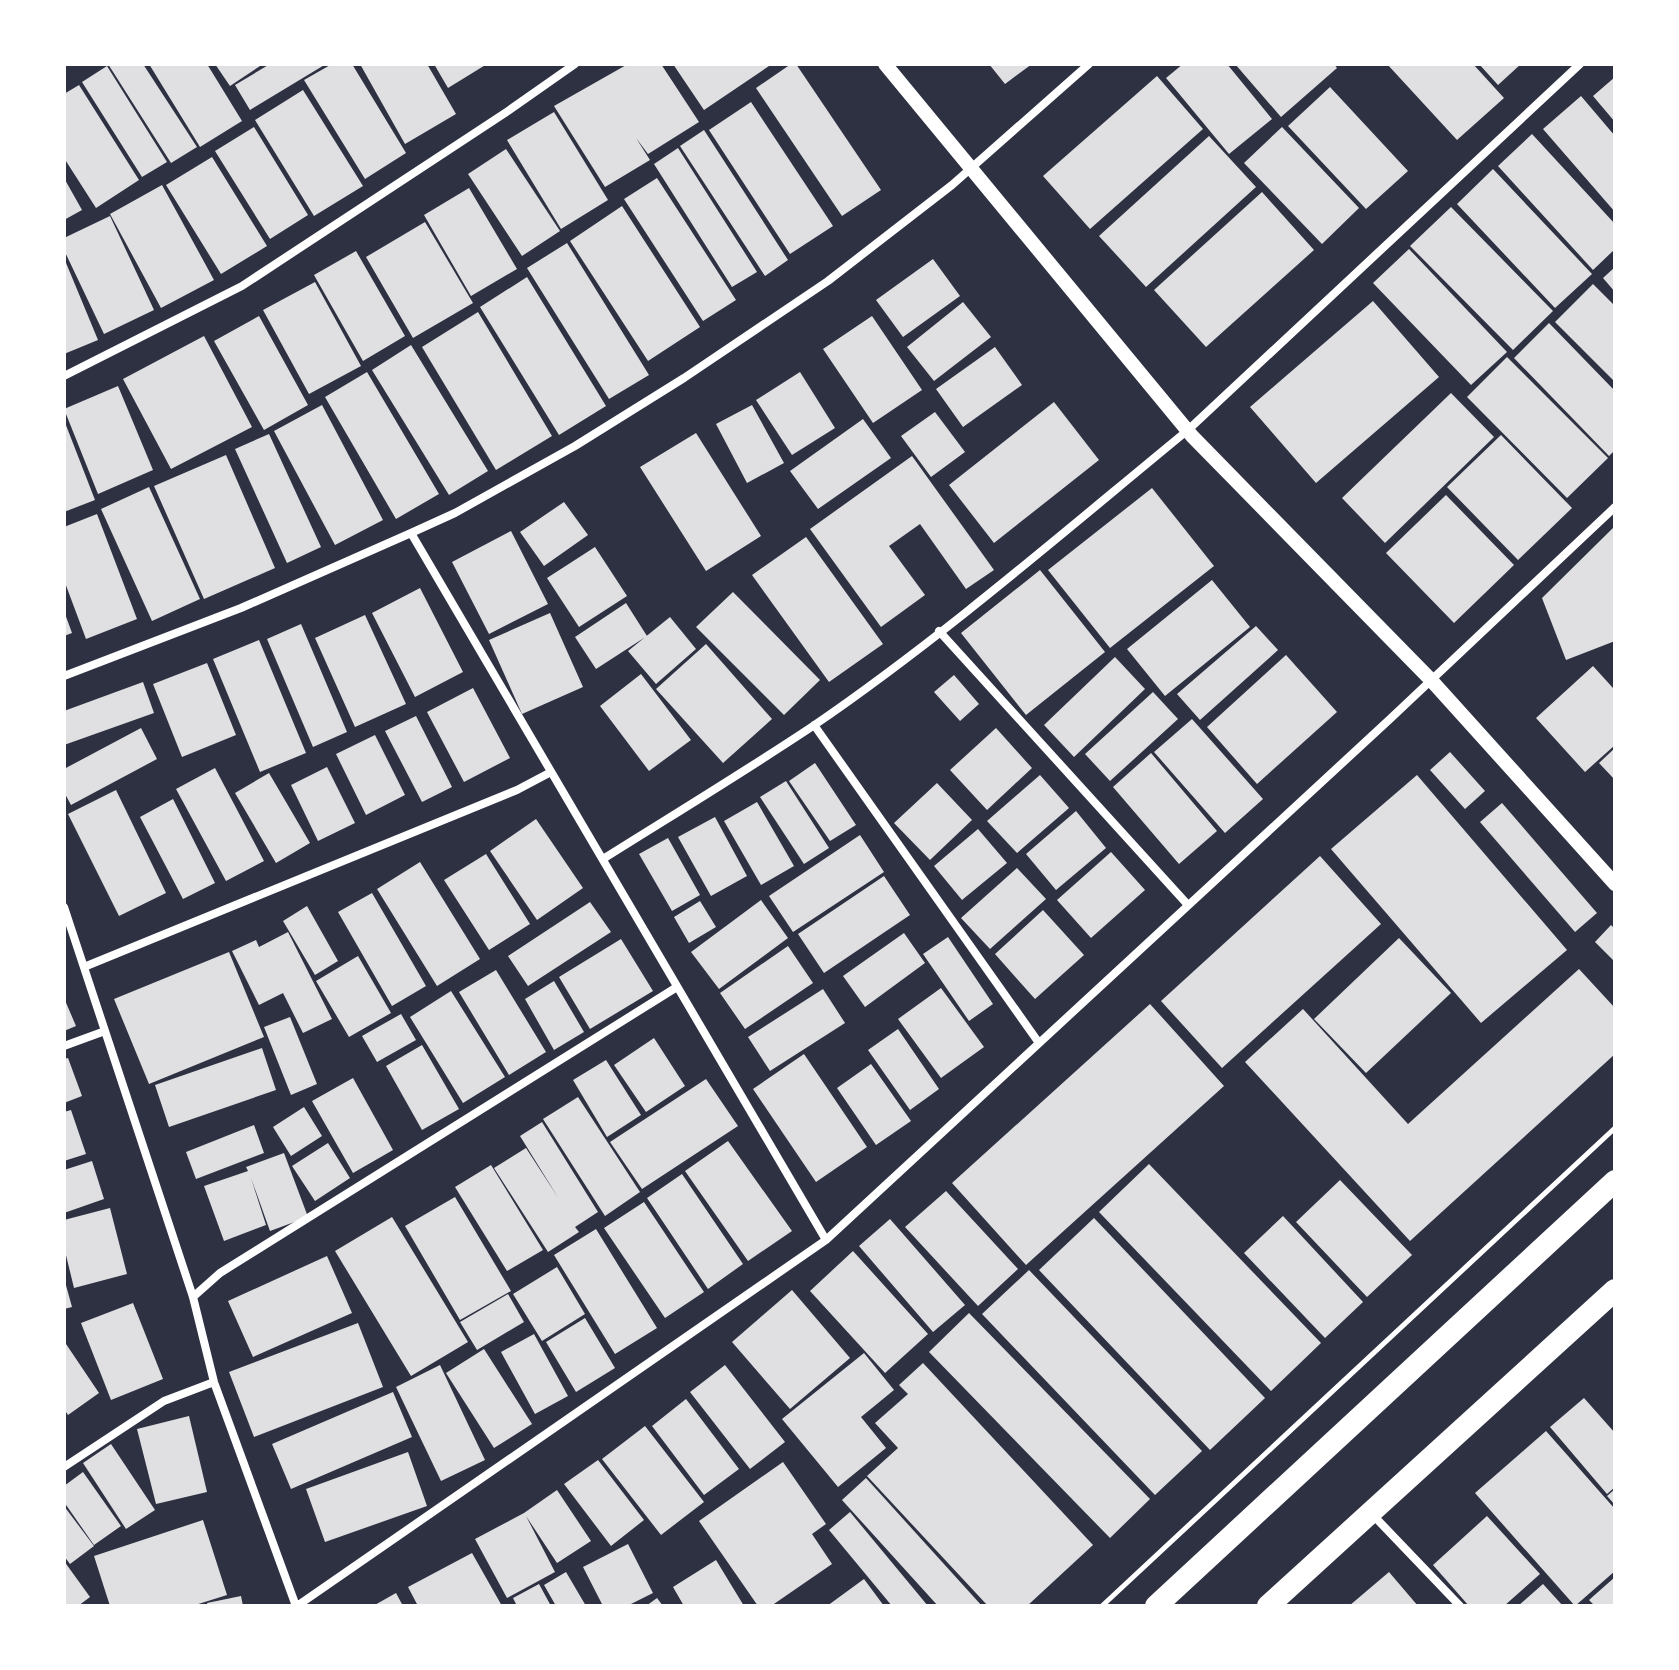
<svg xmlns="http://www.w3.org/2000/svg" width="1679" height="1670" viewBox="0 0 1679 1670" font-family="'Exo 2',sans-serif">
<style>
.building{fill:#e0e0e3}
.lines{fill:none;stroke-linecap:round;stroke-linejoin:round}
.path{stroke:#fff;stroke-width:5}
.minor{stroke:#fff;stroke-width:8}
.tertiary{stroke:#fff;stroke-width:14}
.trunk{stroke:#fff;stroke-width:22}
</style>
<rect width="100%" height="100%" fill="#2d3142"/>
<path class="building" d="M108 64H143L197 147 171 163Z
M149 64H207L242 121 200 147Z
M215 64H263L230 86Z
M270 64H326L250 110 235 85Z
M332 64H352L406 153 365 179 304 80Z
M360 64H427L456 114 405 144Z
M434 64H487L448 88Z
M628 64H661L699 122 648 154 636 138 650 160 605 187 554 106Z
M673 64H772L704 110Z
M791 64H796L881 190 842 216 756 88Z
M989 64H1032L1005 84Z
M1183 64H1227L1272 119 1229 154 1166 78Z
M1235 64H1334L1337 68 1281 117Z
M1387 64H1473L1504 98 1457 140Z
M1479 64H1521L1498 85Z
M107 66 167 162 142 177 82 82Z
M1157 76 1203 129 1090 229 1043 176Z
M1615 77V122L1593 96Z
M79 85 139 180 96 208 64 158V94Z
M1330 87 1408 171 1366 209 1288 126Z
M303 90 363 186 314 216 255 120Z
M1581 96 1615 136V212L1543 129Z
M751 102 833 226 790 254 709 130Z
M554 112 608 200 561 229 507 140Z
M254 127 308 215 270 239 215 151Z
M1282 127 1359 208 1322 244 1244 163Z
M704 130 788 260 765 276 680 146Z
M1532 134 1615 224V249L1593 270 1498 166Z
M1209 136 1256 187 1146 287 1099 236Z
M678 148 757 272 732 287 654 164Z
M506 149 560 231 522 256 468 174Z
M212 157 267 246 221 274 166 185Z
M1493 169 1592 274 1555 308 1457 204Z
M64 178 82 210 64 220Z
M657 178 736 300 703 321 624 199Z
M162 185 214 280 161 308 110 214Z
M469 188 517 269 471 296 424 215Z
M1262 192 1314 250 1206 347 1154 290Z
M622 206 700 327 648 361 570 241Z
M1451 207 1553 311 1513 350 1410 246Z
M110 216 154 310 104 334 64 250V238Z
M425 222 473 303 413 338 366 257Z
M567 243 649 375 609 399 527 268Z
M1409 249 1507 352 1471 385 1373 283Z
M356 251 405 336 363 361 314 275Z
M64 258 98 340 64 354Z
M933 259 960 296 903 337 876 300Z
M1615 267V292L1603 278Z
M527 277 606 406 559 435 480 307Z
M315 282 361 366 309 394 263 310Z
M1593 284 1615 306V382L1555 322Z
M1373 301 1439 377 1316 483 1250 407Z
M963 302 991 337 934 381 907 347Z
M478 312 552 436 496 470 422 347Z
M259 316 308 405 264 430 214 341Z
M872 316 922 390 873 423 823 349Z
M1549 323 1615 391V450L1609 456 1514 358Z
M204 336 252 427 171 469 123 379Z
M411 345 488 471 449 495 372 370Z
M995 347 1022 385 963 427 936 389Z
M1507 357 1608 458 1567 498 1467 397Z
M367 372 439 494 396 519 325 397Z
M800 372 835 428 792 455 756 400Z
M118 386 153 470 98 494 64 409Z
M1451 393 1494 437 1385 543 1342 498Z
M1054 402 1099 460 994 543 949 485Z
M322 405 383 520 335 545 274 431Z
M752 405 784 463 747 483 716 424Z
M935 412 965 452 931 477 901 436Z
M863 419 891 458 818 509 790 471Z
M64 420 95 500 64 512Z
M696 433 761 536 706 571 640 467Z
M269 434 321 547 287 563 235 449Z
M1501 435 1572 508 1518 560 1447 487Z
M226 455 275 568 204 599 154 486Z
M912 456 994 570 966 589 920 524 889 546 925 595 881 627 810 529Z
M149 487 200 599 152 621 101 509Z
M1152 488 1214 566 1110 648 1048 570Z
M1446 495 1514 565 1454 623 1386 553Z
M564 502 588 535 544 566 520 532Z
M97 514 137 619 86 639 64 580V527Z
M1615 526V641L1566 660 1542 598Z
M511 531 548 604 489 634 452 562Z
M806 537 883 644 829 682 752 575Z
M595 547 627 596 579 627 547 578Z
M1040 570 1105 652 1026 715 961 633Z
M1212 580 1250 627 1165 696 1127 649Z
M420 588 463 672 415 697 372 613Z
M733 592 820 680 784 715 696 627Z
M626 603 647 636 596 669 575 637Z
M64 611 72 633 64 636Z
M550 613 583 687 522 714 489 640Z
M365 615 406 704 355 727 315 638Z
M670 617 696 649 656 684 628 651Z
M301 624 347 732 313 747 267 639Z
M1256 626 1278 650 1200 720 1177 694Z
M259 640 306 753 260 772 213 659Z
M706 644 772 719 723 763 656 689Z
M1286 655 1337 712 1257 784 1207 727Z
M1115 657 1145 689 1074 757 1044 725Z
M207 663 236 735 182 757 153 684Z
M1593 666 1613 688 1615 686V745L1585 772 1536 718Z
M641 674 691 740 649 771 600 706Z
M954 675 979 704 960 721 934 692Z
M143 682 154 713 64 745V711Z
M473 688 510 758 464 782 427 712Z
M1153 692 1178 719 1110 781 1085 754Z
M416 716 452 787 422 802 385 731Z
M1192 719 1263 799 1225 833 1154 752Z
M141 728 157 759 71 805 64 792V769Z
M996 728 1032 768 987 810 950 770Z
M375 735 405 795 366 815 336 754Z
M1615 748V780L1599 763Z
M1450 752 1485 791 1465 809 1430 770Z
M1151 753 1217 831 1179 864 1113 787Z
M815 763 856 825 830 841 789 781Z
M327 767 355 823 318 841 291 785Z
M215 768 264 861 226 881 176 789Z
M269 773 310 843 276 863 235 793Z
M1040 775 1069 808 1017 853 987 821Z
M1417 775 1567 950 1481 1023 1331 849Z
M786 781 829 848 804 864 760 797Z
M937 783 972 820 930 860 894 823Z
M116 790 166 893 119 916 68 814Z
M173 799 215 883 183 899 140 817Z
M757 802 794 866 761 885 724 821Z
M1502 803 1597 913 1575 932 1480 822Z
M1076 811 1106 848 1056 890 1026 854Z
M715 817 747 876 711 896 678 837Z
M536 819 583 888 537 920 490 851Z
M978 829 1007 863 962 900 934 866Z
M860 835 884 872 793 932 769 896Z
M668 838 700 895 672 911 639 854Z
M1111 852 1145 890 1091 938 1057 900Z
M486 854 530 924 489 950 444 880Z
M1320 856 1381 924 1222 1068 1161 1001Z
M420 862 480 959 437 986 377 889Z
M1017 868 1046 899 990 949 961 918Z
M884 876 910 915 824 973 798 934Z
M372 893 426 986 392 1006 338 912Z
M761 900 788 938 719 989 691 952Z
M700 901 716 927 689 943 674 917Z
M590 902 611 932 528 986 508 956Z
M307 906 338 961 315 975 283 921Z
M1043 910 1084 955 1035 999 995 954Z
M1611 925 1615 929V962L1595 942Z
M288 932 332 1019 303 1033 283 993 259 1005 232 951 256 940 259 947Z
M904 933 925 963 865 1007 843 976Z
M948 937 993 1004 969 1021 923 954Z
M1399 938 1451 993 1366 1073 1314 1019Z
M621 939 653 991 590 1029 559 977Z
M788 946 813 983 745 1029 720 993Z
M229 952 264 1037 149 1084 114 999Z
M358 956 391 1013 349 1037 316 981Z
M1579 969 1615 1008V1054L1410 1241 1245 1062 1303 1009 1408 1124Z
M496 970 546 1052 509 1075 459 992Z
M554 981 584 1032 554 1050 525 999Z
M941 988 984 1047 941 1078 898 1019Z
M823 989 845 1023 770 1071 748 1037Z
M451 991 505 1077 463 1103 410 1017Z
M64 998 76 1026 64 1031Z
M1150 1004 1224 1086 1026 1265 952 1183Z
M401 1014 416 1040 377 1062 362 1036Z
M290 1017 317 1084 291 1095 264 1027Z
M898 1029 939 1089 910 1110 868 1050Z
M654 1038 685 1086 646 1112 614 1065Z
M422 1045 459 1109 422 1130 386 1066Z
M262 1048 276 1090 169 1127 155 1085Z
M804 1054 867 1147 816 1182 753 1089Z
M68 1058 82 1096 64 1103V1059Z
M606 1060 641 1115 607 1137 573 1080Z
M871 1064 911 1121 876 1145 837 1088Z
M353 1078 393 1150 353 1173 312 1101Z
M706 1079 738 1126 642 1189 610 1142Z
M578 1097 640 1192 605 1216 543 1119Z
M304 1107 322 1136 291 1156 273 1127Z
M71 1110 86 1154 64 1161V1112Z
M542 1122 598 1212 575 1227 579 1232 548 1252 494 1168 526 1148 559 1199 520 1136Z
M254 1125 264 1153 196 1179 186 1152Z
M728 1141 792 1231 748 1261 685 1171Z
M328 1143 350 1178 315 1201 292 1166Z
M284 1153 308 1217 270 1231 251 1178 266 1225 224 1241 204 1186 248 1171 246 1167Z
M92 1161 104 1199 64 1213V1170Z
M1149 1164 1321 1343 1271 1391 1099 1212Z
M491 1165 543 1250 507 1271 455 1187Z
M682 1174 743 1264 708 1289 647 1198Z
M1340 1180 1412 1255 1367 1297 1296 1222Z
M946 1191 1018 1269 978 1306 905 1227Z
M455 1197 511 1291 460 1320 405 1226Z
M644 1202 704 1292 665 1318 604 1228Z
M110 1208 127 1274 74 1288 64 1247V1220Z
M1283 1216 1363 1302 1325 1338 1244 1253Z
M392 1217 468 1342 411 1376 335 1251Z
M1094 1218 1265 1398 1210 1450 1039 1270Z
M890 1219 965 1305 933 1332 859 1246Z
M596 1229 657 1328 615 1354 554 1255Z
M853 1251 928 1334 885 1373 810 1291Z
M327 1256 352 1313 253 1357 228 1301Z
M557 1267 585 1314 542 1341 513 1294Z
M1029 1270 1202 1451 1155 1495 982 1314Z
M64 1278 72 1307 64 1309Z
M792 1290 850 1358 790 1409 732 1342Z
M508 1294 524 1322 477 1350 460 1322Z
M133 1303 163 1379 111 1400 81 1323Z
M969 1313 1150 1499 1110 1538 929 1352Z
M585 1318 615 1368 576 1392 546 1342Z
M358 1323 383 1387 254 1437 229 1372Z
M534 1334 568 1396 535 1414 501 1352Z
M64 1341 99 1393 68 1415 64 1409Z
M484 1349 532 1424 494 1448 446 1373Z
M864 1353 894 1390 861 1417 886 1448 838 1487 782 1419Z
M923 1363 1093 1545 1027 1606H988L867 1476 898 1448 875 1423 908 1394 899 1385Z
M440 1365 485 1460 441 1481 396 1387Z
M725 1365 785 1442 750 1469 690 1392Z
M393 1392 412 1437 291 1489 272 1444Z
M1584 1398 1615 1433V1487L1607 1494 1550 1427Z
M686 1399 739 1469 704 1495 652 1426Z
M189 1416 207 1492 156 1504 137 1429Z
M645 1426 704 1502 661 1535 602 1459Z
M1546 1431 1615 1509V1571L1575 1606 1475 1493Z
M111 1444 155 1510 126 1529 83 1463Z
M408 1452 427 1506 325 1542 306 1489Z
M598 1460 644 1520 611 1546 564 1484Z
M783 1462 826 1524 812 1534 832 1564 771 1606H758L699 1521Z
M83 1472 121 1526 94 1545 64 1502V1486Z
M866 1478 982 1606H938L842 1500Z
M1615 1489V1505L1607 1496Z
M557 1490 591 1541 557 1563 526 1516 555 1572 507 1598 475 1539 524 1513Z
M64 1506 94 1546 70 1564 64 1556Z
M850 1512 928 1606H892L829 1530Z
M1487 1516 1540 1574 1504 1606H1469L1433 1565Z
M203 1520 227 1595 192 1606H110L94 1556Z
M628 1544 653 1593 627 1606H603L583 1567Z
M472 1553 502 1606H418L408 1587Z
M716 1560 744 1606H684L673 1587Z
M64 1561 90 1597 78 1606H64Z
M566 1572 586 1606H556L544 1585Z
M1389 1572 1418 1606H1349Z
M1615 1577V1606H1595L1589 1600Z
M864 1579 884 1606H827Z
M539 1584 551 1606H517L513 1598Z
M1543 1584 1563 1606H1518Z
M396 1593 403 1606H373Z
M241 1596 243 1606H208L207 1603Z
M657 1598 663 1606H646Z"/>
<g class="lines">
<path class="path" d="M1102 1606 1615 1128"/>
<path class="minor" d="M64 376 242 286 508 111 575 64
M411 533 826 1240
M939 631 1188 905
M64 676 241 608 411 533 455 513 575 446 684 378 828 281 952 185 1089 64
M814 725 1039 1043
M603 859C673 815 744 772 813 726 943 637 1066 530 1188 430L1580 64
M64 907 193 1297 214 1382 296 1606
M84 967 517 790 551 772
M64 1046 105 1031
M193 1297 220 1273 677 987
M64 1467 164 1401 214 1382
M1372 1514 1460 1606
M297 1606 826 1240 1390 719 1615 507"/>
<path class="tertiary" d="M885 64 1192 436 1431 680 1615 884"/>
<path class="trunk" d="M1156 1606 1615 1181
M1268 1606 1615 1290"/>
</g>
<rect width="1679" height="1670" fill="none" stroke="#ffffff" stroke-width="132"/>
</svg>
